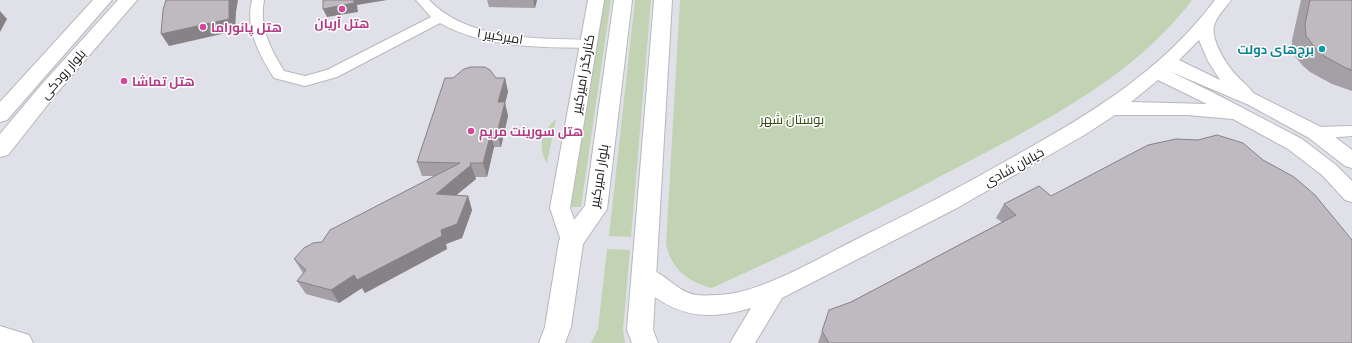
<svg xmlns="http://www.w3.org/2000/svg" width="1352" height="343" viewBox="0 0 1352 343" font-family="'Archivo Narrow',Cairo,sans-serif">
<style>
.green{fill:#c2d3b3}
.lines{fill:none;stroke-linecap:round;stroke-linejoin:round}
.minor-casing{stroke:#b7b7be;stroke-width:2}
.tertiary-casing{stroke:#b7b7be;stroke-width:2}
.primary-casing{stroke:#b7b7be;stroke-width:2}
.minor{fill:#fff;fill-rule:evenodd}
.tertiary{fill:#fff;fill-rule:evenodd}
.primary{fill:#fff;fill-rule:evenodd}
.wall{fill:#a4a0a5}
.shaded-wall{fill:#868286}
.building{fill:#bfbac0;stroke:#868286}
.hotel-dot{fill:#d1479c;stroke:#fff;stroke-width:1.5}
.culture-dot{fill:#0f9aa8;stroke:#fff;stroke-width:1.5}
.labels{text-anchor:middle;dominant-baseline:central;stroke-width:3;stroke-linejoin:round;paint-order:stroke}
.hotel-label{font-size:13px;font-weight:bold;fill:#b23c85;stroke:#fff;text-anchor:start}
.street-label{font-size:13px;fill:#141417;stroke:#fff}
.culture-label{font-size:13px;font-weight:bold;fill:#0d838f;stroke:#fff;text-anchor:end}
.park-label{font-size:13px;fill:#314b0d;stroke:#fff}
</style>
<rect width="100%" height="100%" fill="#dfe0e8"/>
<path class="green" d="M604 0H611L581 207H571Z
M635 0H651L631 237 609 236Z
M680 0H1192C1134 77 1043 122 960 166 878 210 796 250 712 288 688 282 671 269 666 244Z
M556 119 547 163C536 147 543 130 556 119Z
M607 249 630 250 623 330 625 343H591L598 329Z"/>
<g class="lines">
<g class="minor-casing">
<path id="minor" d="M252 0H264C259 27 270 48 284 71L305 76 327 70 431 17 416 0H429C469 41 534 38 588 40L593 41 595 44 593 47 588 48C540 47 483 48 440 23L337 77 305 86 274 78C259 54 245 29 252 0Z
M1352 126V136L1316 139 1311 137 1308 133 1311 129 1316 127Z"/>
</g>
<g class="tertiary-casing">
<path id="tertiary" d="M588 0H604L570 208 582 241 579 247 571 250 563 247 550 208Z
M1215 0H1231C1226 7 1218 15 1215 23 1208 37 1227 65 1236 75 1242 82 1249 86 1253 93L1323 128 1352 150V168L1345 166 1309 138 1249 105 1169 71 1212 92 1302 139 1336 165 1352 181V202L1345 200 1322 175 1288 149 1233 119 1187 115H1115L1086 134 957 208 782 298 755 343H730L751 308C713 319 685 319 652 295 645 289 637 285 633 276L636 269C658 262 674 292 696 295 705 296 720 295 730 294 774 286 822 256 863 236 914 211 964 185 1013 157 1089 115 1162 71 1215 0ZM1199 40 1208 61 1220 80 1179 60ZM1158 80 1207 104 1131 102Z
M0 326 29 335 33 343H0Z"/>
</g>
<g class="primary-casing">
<path id="primary" d="M93 0H112L7 120 0 122V102Z
M118 0H137L56 94 8 155 0 157V134L42 84Z
M614 0H632L607 209 583 244 571 327 565 343H539L545 327 559 241 563 234 585 206Z
M654 0H672L653 330 658 343H632L627 330Z"/>
</g>
<use href="#minor" class="minor"/>
<use href="#tertiary" class="tertiary"/>
<use href="#primary" class="primary"/>
</g>
<path class="wall" d="M487 0H537L535 8 489 7Z
M1301 0H1352V91L1332 84 1310 72 1302 65 1292 52V40Z
M496 78H505L508 92 505 103 508 116 501 147H494L487 177H475L476 179 456 195 468 196 472 210 462 238 446 244 447 249 365 293 362 288 339 303 306 294 297 281 303 273 294 259 322 242 434 176H422L417 162Z
M1051 196 1352 343H818L822 331 851 302 1002 222 996 218 1004 204Z"/>
<path class="shaded-wall" d="M229 0H238L236 12 235 31 169 46 161 34Z
M354 0H387L357 5 358 12 327 17 323 9Z
M533 0H537L535 8Z
M0 11 7 19 0 32Z
M505 78 508 92 505 103 508 116 501 147 497 133 498 102Z
M491 133 494 147 487 177 483 163Z
M471 165 476 179 442 207 436 194Z
M468 196 472 210 462 238 446 244 447 249 365 293 362 288 339 303 331 290 354 275 441 230Z"/>
<path class="building" d="M166 0H229V19L161 34 163 10Z
M323 0H354V3L323 9Z
M1310 0H1352V70L1346 68 1324 56 1316 49 1306 36 1305 24Z
M471 67H485L490 70 496 78H505L498 102H505L497 133H491L483 163H470L471 165 436 194 468 196 457 224 441 230 442 236 357 280 354 275 331 290 297 281 306 270 294 259 304 248 313 243 322 242 330 230 460 163 417 162 445 78H453L464 69Z
M1217 135 1243 143 1263 160 1294 177 1315 195 1352 240V343H829L822 331 829 310 851 302 1016 215 1004 204 1039 186 1051 196 1148 145 1176 139 1198 140Z"/>
<g class="hotel-dot">
<circle cx="342" cy="9" r="4"/>
<circle cx="203" cy="27" r="4"/>
<circle cx="124" cy="81" r="4"/>
<circle cx="471" cy="131" r="4"/>
</g>
<circle class="culture-dot" cx="1322" cy="49" r="4"/>
<g class="labels">
<g class="hotel-label">
<text x="342" y="23" text-anchor="middle">هتل آریان</text>
<text x="211" y="27">هتل پانوراما</text>
<text x="132" y="81">هتل تماشا</text>
<text x="479" y="131">هتل سورینت مريم</text>
</g>
<g class="street-label">
<text transform="translate(500 36) rotate(9)">امیرکبیر ۱</text>
<text transform="translate(63 74) rotate(-49)">بلوار رودکی</text>
<text transform="translate(583 74) rotate(-80)">کنارگذر امیرکبیر</text>
<text transform="translate(1014 167) rotate(-29)">خیابان شادی</text>
<text transform="translate(599 176) rotate(-81)">بلوار امیرکبیر</text>
</g>
<g class="culture-label">
<text x="1314" y="49">برج‌های دولت</text>
</g>
<g class="park-label">
<text x="792" y="119">بوستان شهر</text>
</g>
</g>
</svg>
